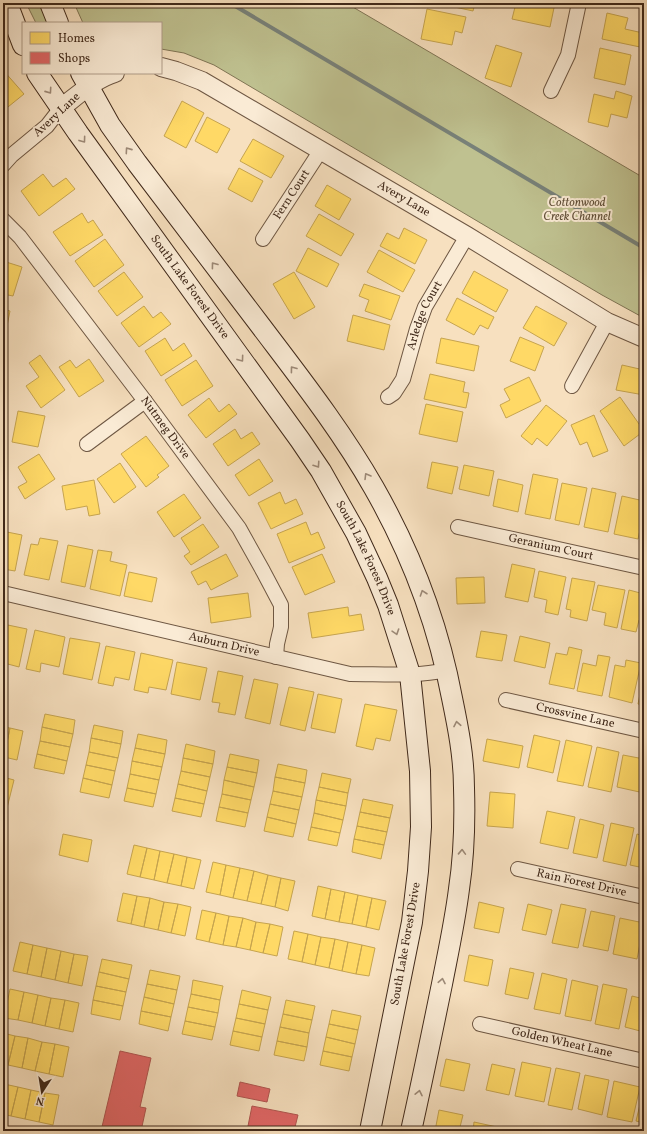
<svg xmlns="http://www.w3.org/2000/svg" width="647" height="1134" viewBox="0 0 647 1134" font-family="Vollkorn,serif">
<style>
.green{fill:#bfc190;stroke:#807555}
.homes{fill:#ffd966;stroke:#c6a44f}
.shops{fill:#e06666;stroke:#b0544f}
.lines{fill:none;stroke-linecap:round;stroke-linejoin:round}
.stream{stroke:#788179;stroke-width:4}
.minor-casing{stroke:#6e5743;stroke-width:16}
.tertiary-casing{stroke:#6e5743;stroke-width:20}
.secondary-casing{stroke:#40291a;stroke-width:22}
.minor{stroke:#faebd5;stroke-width:14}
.tertiary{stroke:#faebd5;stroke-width:18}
.secondary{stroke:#faebd5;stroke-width:20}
.oneway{stroke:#9d8a78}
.labels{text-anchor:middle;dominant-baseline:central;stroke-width:4;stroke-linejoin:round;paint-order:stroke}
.street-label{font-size:12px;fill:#40291a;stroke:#faebd5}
.park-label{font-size:12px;font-style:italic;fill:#604f38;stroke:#faebd5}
</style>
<rect width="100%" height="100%" fill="#f7e0bf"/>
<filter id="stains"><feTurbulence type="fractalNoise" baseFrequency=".005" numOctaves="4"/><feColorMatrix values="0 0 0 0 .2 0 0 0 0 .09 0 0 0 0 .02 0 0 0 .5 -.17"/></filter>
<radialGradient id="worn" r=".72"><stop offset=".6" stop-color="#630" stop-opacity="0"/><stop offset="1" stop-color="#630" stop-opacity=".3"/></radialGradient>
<path class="green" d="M26 3H44L52 23H36Z
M74 3H346L644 178V318L602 295 214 65 184 53 161 49V23H83Z"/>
<path class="homes" d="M436 3H475L473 11Z
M516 3H555L550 27 512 19Z
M631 3H644L643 6Z
M427 9 466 17 462 33 455 31 452 45 421 39Z
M607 13 628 18 625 29 643 33 640 47 602 39Z
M496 45 522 53 511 87 485 78Z
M600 48 631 55 625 85 594 78Z
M3 70 24 94 3 111Z
M616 91 632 96 627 118 611 114 608 127 588 122 594 94 614 99Z
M182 101 204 113 186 148 164 136Z
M207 117 230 129 217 153 195 141Z
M253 139 284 156 271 178 240 161Z
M239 168 263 181 252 202 228 189Z
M43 174 53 187 66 178 75 189 39 216 21 191Z
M327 185 351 199 339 220 315 206Z
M82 213 88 223 93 220 103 235 70 256 53 232Z
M319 214 354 234 341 256 306 236Z
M404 228 427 240 415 264 380 246 387 233 399 239Z
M105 239 124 265 94 287 75 261Z
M308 248 339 264 327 287 296 271Z
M379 250 415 270 403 292 367 272Z
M3 261 22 267 13 296 3 294Z
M474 271 508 290 496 312 462 293Z
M124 272 143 297 117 316 98 291Z
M294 272 315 307 294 319 273 284Z
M364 284 400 296 391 320 365 311 369 300 359 296Z
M457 298 494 317 488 329 480 325 474 335 446 320Z
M144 306 153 318 161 312 171 324 139 347 121 323Z
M536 306 567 323 554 346 523 328Z
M3 309 10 311 7 326 3 325Z
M353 315 390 325 384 350 347 341Z
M520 337 544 347 535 371 510 361Z
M165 338 173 351 184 343 192 356 161 376 145 351Z
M441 338 479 346 474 371 436 363Z
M40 355 65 390 41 408 26 386 39 377 29 363Z
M89 359 104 381 79 397 59 367 70 360 76 368Z
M196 360 213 386 182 406 165 380Z
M622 365 644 370V395L616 390Z
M430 374 465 382 463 392 469 393 466 408 424 399Z
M529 377 541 401 506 418 500 405 510 400 504 389Z
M620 397 644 431 624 446 600 411Z
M209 398 219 412 229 404 237 414 206 438 188 415Z
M426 404 463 412 457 442 419 434Z
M546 405 567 421 547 446 537 438 532 445 521 436Z
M18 411 45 416 38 447 12 442Z
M594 415 608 451 593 457 587 442 580 445 571 425Z
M235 429 241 439 252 432 260 444 228 466 213 444Z
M146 436 169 466 157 475 159 477 146 487 121 454Z
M39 454 55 479 25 499 18 487 27 482 18 467Z
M259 459 273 481 249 496 235 475Z
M432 462 458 467 452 494 427 488Z
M120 463 136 487 114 503 97 479Z
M464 465 494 471 489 496 459 489Z
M533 474 558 479 550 519 525 514Z
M498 479 523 485 518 512 493 506Z
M94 480 100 514 89 516 87 506 66 510 62 486Z
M562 483 587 488 579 525 555 520Z
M592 488 616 493 608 532 584 527Z
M280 492 285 504 296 499 303 514 271 529 258 503Z
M184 494 201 518 174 537 157 512Z
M622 496 644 501V512L638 539 614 534Z
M306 522 311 535 318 532 325 548 289 563 277 534Z
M203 524 219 547 191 565 184 556 190 552 181 538Z
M7 532 22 535 15 571 3 569V544H5Z
M40 538 58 541 49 580 24 575 31 544 38 545Z
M68 545 93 550 85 587 61 582Z
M98 550 112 552 110 561 127 565 120 596 90 589Z
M226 554 238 576 211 590 206 581 198 585 191 572Z
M322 554 335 582 305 595 292 567Z
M512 564 535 569 528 602 505 597Z
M539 571 566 577 558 615 545 612 547 600 534 597Z
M129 572 157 578 152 602 124 596Z
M484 577 485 603 457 604 456 578Z
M572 578 595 582 587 621 570 617 571 610 566 609Z
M598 585 625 590 617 628 604 625 606 613 592 610Z
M629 590 644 594V621L639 620 636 632 621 629Z
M248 593 251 617 211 623 208 598Z
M348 607 349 616 361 614 364 630 312 638 308 613Z
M3 624 27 629 19 667 4 663 6 653 3 652Z
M35 630 65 637 59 667 41 663 40 672 26 669Z
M481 631 507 635 502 661 476 657Z
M520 636 550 643 545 668 514 661Z
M70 638 100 643 92 680 63 674Z
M106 646 135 652 129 680 115 677 113 686 98 683Z
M569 647 582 650 574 689 549 684 556 653 567 655Z
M141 653 173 660 166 690 149 687 148 693 134 690Z
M598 655 610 657 602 696 577 691 583 663 596 666Z
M626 660 641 663 632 703 609 697 615 665 625 667Z
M177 662 207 668 200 700 171 694Z
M218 671 243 676 235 715 218 712 220 703 212 702Z
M644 674V705L638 704Z
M254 679 278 684 270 724 245 718Z
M289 687 314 692 305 731 280 725Z
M318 694 342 699 335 733 311 728Z
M365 704 397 710 390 741 376 738 373 750 356 746Z
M45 714 75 720 73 734 42 727Z
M94 725 123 731 121 744 91 738Z
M3 727 10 728 4 757H3Z
M42 727 73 734 70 747 40 741Z
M10 728 23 731 17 760 4 757Z
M138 734 167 740 165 754 135 748Z
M534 735 560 741 553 773 527 767Z
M91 738 121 744 118 758 89 752Z
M487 739 523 746 519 768 483 761Z
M566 740 592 746 583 786 557 781Z
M40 741 70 747 67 761 37 754Z
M186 744 215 751 213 764 183 758Z
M597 747 619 752 611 792 588 787Z
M135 748 165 754 162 767 132 761Z
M89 752 118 758 115 771 86 765Z
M37 754 67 761 64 774 34 768Z
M230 754 259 760 257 773 227 767Z
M623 755 644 759V793L617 787Z
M183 758 213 764 210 777 181 771Z
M132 761 162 767 159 780 130 774Z
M278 764 307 770 305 783 275 777Z
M86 765 115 771 112 785 83 778Z
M227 767 257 773 254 787 224 780Z
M181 771 210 777 207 791 178 784Z
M322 773 351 779 348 793 319 787Z
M130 774 159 780 156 794 127 788Z
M3 777 14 780 7 808H3Z
M275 777 305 783 302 797 273 791Z
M83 778 112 785 109 798 80 792Z
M224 780 254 787 251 800 222 794Z
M178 784 207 791 204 804 175 798Z
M319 787 348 793 346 806 316 800Z
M127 788 156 794 153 807 124 801Z
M273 791 302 797 299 810 270 804Z
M490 792 515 794 513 828 487 826Z
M222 794 251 800 248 813 219 807Z
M175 798 204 804 201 817 172 811Z
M363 799 393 805 390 818 360 812Z
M316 800 346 806 343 820 314 813Z
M270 804 299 810 296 824 267 817Z
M219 807 248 813 245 827 216 821Z
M547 811 575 817 568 849 540 843Z
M360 812 390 818 387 832 357 826Z
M314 813 343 820 340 833 311 827Z
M267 817 296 824 293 837 264 831Z
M580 819 604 825 597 858 573 853Z
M611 823 634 828 626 866 603 861Z
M357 826 387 832 384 845 354 839Z
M311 827 340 833 337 846 308 840Z
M63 834 92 840 88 862 59 855Z
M637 834 644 836V868L630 865Z
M354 839 384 845 381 859 352 852Z
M134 845 147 848 140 877 127 874Z
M147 848 160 851 154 880 140 877Z
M160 851 174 854 167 883 154 880Z
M174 854 187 857 181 886 167 883Z
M187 857 201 860 194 889 181 886Z
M213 862 226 865 220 895 206 892Z
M226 865 240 868 233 898 220 895Z
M240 868 254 871 247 901 233 898Z
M254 871 268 875 261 904 247 901Z
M268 875 281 878 275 907 261 904Z
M281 878 295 881 288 911 275 907Z
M318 886 331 889 325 919 312 916Z
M331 889 345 892 339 922 325 919Z
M345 892 358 895 352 924 339 922Z
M123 893 137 896 131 924 117 921Z
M358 895 372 898 366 927 352 924Z
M137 896 150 898 144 927 131 924Z
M150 898 164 902 158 930 144 927Z
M372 898 386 901 379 930 366 927Z
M164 902 178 904 171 933 158 930Z
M479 902 504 908 499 933 474 928Z
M178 904 191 907 185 936 171 933Z
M528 904 552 910 546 935 522 930Z
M561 904 586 909 578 948 552 943Z
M202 910 216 913 209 942 196 939Z
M591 911 615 916 608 951 583 946Z
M216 913 229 916 223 945 209 942Z
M229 916 243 918 236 947 223 945Z
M243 918 256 922 250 950 236 947Z
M620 918 644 923 637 959 613 954Z
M256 922 270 924 263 953 250 950Z
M270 924 283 927 277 956 263 953Z
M294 931 308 934 302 962 288 959Z
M308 934 321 937 315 965 302 962Z
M321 937 335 939 329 968 315 965Z
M335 939 348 942 342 971 329 968Z
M20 942 33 945 27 974 13 971Z
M348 942 362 945 356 974 342 971Z
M33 945 47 948 41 977 27 974Z
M362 945 375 948 369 976 356 974Z
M47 948 61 951 55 980 41 977Z
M61 951 74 954 68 983 55 980Z
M74 954 88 956 82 986 68 983Z
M469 955 493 960 488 986 464 981Z
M102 959 132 965 129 979 99 972Z
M510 968 534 973 528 999 505 994Z
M150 970 180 976 177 990 147 984Z
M99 972 129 979 126 992 96 986Z
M542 973 567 979 560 1014 534 1009Z
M193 980 223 986 220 1000 191 994Z
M572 980 598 986 591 1021 565 1016Z
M147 984 177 990 174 1004 144 997Z
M603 984 627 989 619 1029 595 1024Z
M96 986 126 992 123 1006 93 1000Z
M10 989 24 992 18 1020 4 1018Z
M242 990 271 997 268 1010 239 1004Z
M24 992 38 995 32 1023 18 1020Z
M191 994 220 1000 218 1013 188 1007Z
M38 995 51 998 45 1026 32 1023Z
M632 996 644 999V1032L625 1027Z
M144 997 174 1004 171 1017 141 1011Z
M51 998 65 1000 59 1029 45 1026Z
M65 1000 79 1003 73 1032 59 1029Z
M93 1000 123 1006 120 1020 91 1014Z
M286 1000 315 1006 312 1020 283 1014Z
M239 1004 268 1010 265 1024 236 1018Z
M188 1007 218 1013 215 1027 185 1021Z
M332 1010 361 1016 358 1030 329 1024Z
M141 1011 171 1017 168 1031 139 1024Z
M283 1014 312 1020 309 1033 280 1027Z
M236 1018 265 1024 262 1037 233 1031Z
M185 1021 215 1027 212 1040 182 1034Z
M329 1024 358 1030 355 1044 326 1037Z
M280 1027 309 1033 307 1047 277 1041Z
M233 1031 262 1037 259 1051 230 1045Z
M3 1033 15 1036 8 1065 3 1064Z
M15 1036 28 1038 22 1068 8 1065Z
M326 1037 355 1044 352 1057 323 1051Z
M28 1038 42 1042 35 1071 22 1068Z
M277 1041 307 1047 304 1061 274 1055Z
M42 1042 55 1044 49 1074 35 1071Z
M55 1044 69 1047 63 1077 49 1074Z
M323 1051 352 1057 349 1071 320 1065Z
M446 1059 470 1064 464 1091 440 1086Z
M522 1062 551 1068 544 1102 515 1096Z
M492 1064 515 1069 509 1095 486 1090Z
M556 1068 580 1073 572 1110 548 1105Z
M585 1075 609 1080 602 1115 578 1109Z
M614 1081 640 1087 632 1122 607 1117Z
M4 1084 18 1087 11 1116 3 1114Z
M18 1087 31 1090 25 1119 11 1116Z
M644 1088V1123L636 1121Z
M31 1090 45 1093 39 1122 25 1119Z
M45 1093 59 1095 53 1125 39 1122Z
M439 1110 463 1115 459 1131H435Z
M474 1122 497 1127 496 1131H473Z
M507 1128 522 1131H507Z"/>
<path class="shops" d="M120 1051 151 1058 140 1107 146 1108 141 1131H101Z
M240 1082 270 1089 267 1102 237 1096Z
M252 1106 298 1115 294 1131H247Z"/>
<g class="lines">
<path class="stream" d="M230 3 644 248"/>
<g class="minor-casing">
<g id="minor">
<path d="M551 91 568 55 579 3"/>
<path d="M3 165 12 155 47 126 61 108"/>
<path id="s1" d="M3 220 20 237 145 401 239 528 263 571 281 605V627L277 644 276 657"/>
<path id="s2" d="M263 239 321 150"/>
<path d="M572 386 607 322"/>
<path id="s3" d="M388 397 394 393 403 379 417 329 425 307 467 236"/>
<path d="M87 444 145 401"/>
<path id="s4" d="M458 527 644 568"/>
<path id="s5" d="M3 593 350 674C383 674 414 677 447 670"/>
<path id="s6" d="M506 700 644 731"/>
<path id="s7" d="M518 869 644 897"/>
<path id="s8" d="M480 1024 644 1061"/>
</g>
</g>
<g class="tertiary-casing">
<g id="tertiary">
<path id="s9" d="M161 67 176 71 202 81 467 236 607 322 644 338"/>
<path d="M61 108C78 95 95 79 115 73"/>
</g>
</g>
<g class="secondary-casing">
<g id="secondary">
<path d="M7 3 23 45"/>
<path d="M50 3 58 23"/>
<path id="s10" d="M37 73 78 133 300 440 321 471 356 533 377 578 388 605 410 674 420 771 421 827 418 871 412 922 370 1131"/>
<path d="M81 73 110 125 137 163C178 217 219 271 260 325 300 378 341 430 374 488 411 553 438 624 452 698 458 727 464 757 464 788 465 821 464 856 459 889 455 921 448 953 442 984 432 1033 422 1082 411 1131"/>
</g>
</g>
<use href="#minor" class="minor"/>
<use href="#tertiary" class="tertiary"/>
<use href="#secondary" class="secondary"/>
</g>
<defs><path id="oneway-chevron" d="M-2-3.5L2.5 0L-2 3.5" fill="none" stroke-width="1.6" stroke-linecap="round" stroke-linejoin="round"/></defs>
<g class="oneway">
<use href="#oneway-chevron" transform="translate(49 91) rotate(55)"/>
<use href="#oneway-chevron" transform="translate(83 140) rotate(54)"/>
<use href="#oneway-chevron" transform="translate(128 150) rotate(-125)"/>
<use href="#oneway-chevron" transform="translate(214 265) rotate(-127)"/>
<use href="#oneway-chevron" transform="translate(241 359) rotate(54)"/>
<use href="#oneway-chevron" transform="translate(293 369) rotate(-127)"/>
<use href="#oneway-chevron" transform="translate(317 465) rotate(56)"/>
<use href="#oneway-chevron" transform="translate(367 476) rotate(-121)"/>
<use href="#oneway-chevron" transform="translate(423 593) rotate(-109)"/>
<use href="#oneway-chevron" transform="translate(396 632) rotate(72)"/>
<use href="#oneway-chevron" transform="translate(457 724) rotate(-101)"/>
<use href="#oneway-chevron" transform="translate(462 852) rotate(-88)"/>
<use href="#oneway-chevron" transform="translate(442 981) rotate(-79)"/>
<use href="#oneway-chevron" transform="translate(419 1093) rotate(-78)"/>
</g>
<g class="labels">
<g class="street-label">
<text transform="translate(57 115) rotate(-43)">Avery Lane</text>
<text stroke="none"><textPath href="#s2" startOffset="53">Fern Court</textPath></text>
<text stroke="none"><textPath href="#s9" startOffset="277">Avery Lane</textPath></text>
<text stroke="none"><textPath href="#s10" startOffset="263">South Lake Forest Drive</textPath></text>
<text stroke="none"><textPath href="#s3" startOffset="91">Arledge Court</textPath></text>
<text stroke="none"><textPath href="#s1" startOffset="264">Nutmeg Drive</textPath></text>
<text stroke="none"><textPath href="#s4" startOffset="95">Geranium Court</textPath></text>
<text stroke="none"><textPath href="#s10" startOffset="587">South Lake Forest Drive</textPath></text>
<text stroke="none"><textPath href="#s5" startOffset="227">Auburn Drive</textPath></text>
<text stroke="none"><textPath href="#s6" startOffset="71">Crossvine Lane</textPath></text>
<text stroke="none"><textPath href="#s7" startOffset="65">Rain Forest Drive</textPath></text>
<text transform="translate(406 944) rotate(-80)">South Lake Forest Drive</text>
<text stroke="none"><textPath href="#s8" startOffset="84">Golden Wheat Lane</textPath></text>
</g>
<g class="park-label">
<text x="577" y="203">Cottonwood<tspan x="577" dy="14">Creek Channel</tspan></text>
</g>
</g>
<rect width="647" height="1134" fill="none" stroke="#f7e0bf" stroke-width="16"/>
<rect x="4" y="4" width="639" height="1126" fill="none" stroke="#40291a" stroke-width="2"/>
<rect x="8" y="8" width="631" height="1118" fill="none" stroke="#40291a"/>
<rect x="22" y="22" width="140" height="52" fill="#faebd5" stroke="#b09d8a"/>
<rect x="30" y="32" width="20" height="12" fill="#ffd966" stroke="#b09d8a"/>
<text x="58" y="42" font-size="12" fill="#40291a">Homes</text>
<rect x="30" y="52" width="20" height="12" fill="#e06666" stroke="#b09d8a"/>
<text x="58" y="62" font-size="12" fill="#40291a">Shops</text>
<g transform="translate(42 1092) rotate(192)" stroke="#faebd5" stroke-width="3" paint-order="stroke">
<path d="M0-3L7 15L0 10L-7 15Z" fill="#40291a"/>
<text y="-6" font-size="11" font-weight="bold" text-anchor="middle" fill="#40291a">N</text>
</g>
<rect width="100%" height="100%" filter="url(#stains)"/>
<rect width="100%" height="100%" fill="url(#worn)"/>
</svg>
